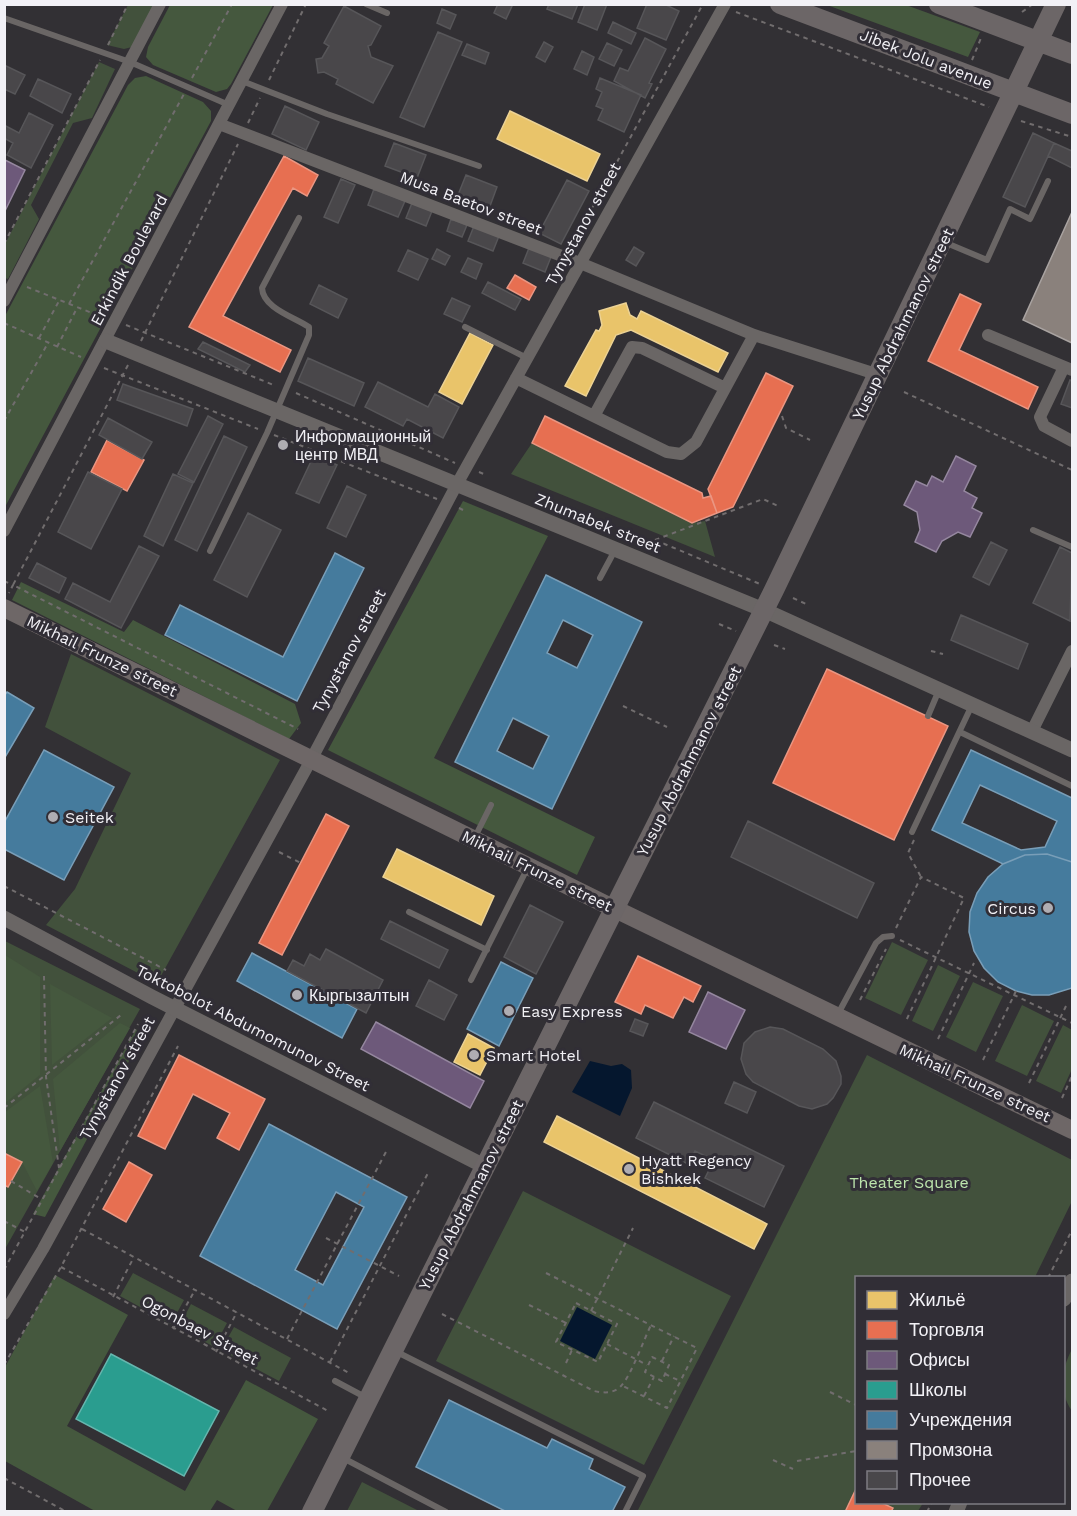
<svg xmlns="http://www.w3.org/2000/svg" width="1077" height="1516" viewBox="0 0 1077 1516" font-family="'Work Sans',sans-serif">
<style>
.green{fill:#42513c}
.forest{fill:#45583e}
.water{fill:#05172e}
.homes{fill:#e9c46a;stroke:#ecd294;stroke-width:1.5}
.shops{fill:#e76f51;stroke:#ea9682;stroke-width:1.5}
.offices{fill:#6d597a;stroke:#95879f;stroke-width:1.5}
.schools{fill:#2a9d8f;stroke:#66b6ae;stroke-width:1.5}
.public{fill:#457b9d;stroke:#799eb8;stroke-width:1.5;fill-rule:evenodd}
.industry{fill:#8a817c;stroke:#a9a3a1;stroke-width:1.5}
.building{fill:#49474a;stroke:#575659;stroke-width:1.5}
.lines{fill:none;stroke-linecap:round;stroke-linejoin:round}
.path{stroke:#716d6e;stroke-width:2;stroke-dasharray:4.5 4.5;stroke-linecap:butt}
.service{stroke:#6a6665;stroke-width:6}
.minor{stroke:#6a6665;stroke-width:12}
.tertiary{stroke:#6a6665;stroke-width:15}
.secondary{stroke:#6e6767;stroke-width:18}
.primary{stroke:#6c6667;stroke-width:20}
.poi-dot{fill:#afadb2;stroke:#312e36;stroke-width:2}
.labels{text-anchor:middle;dominant-baseline:central;stroke-width:6;stroke-linejoin:round;paint-order:stroke}
.street-label{font-size:16px;fill:#f2f1f6;stroke:#312e36}
.poi-label{font-size:16px;fill:#f2f1f6;stroke:#312e36;text-anchor:start}
.park-label{font-size:16px;fill:#bce4ac;stroke:#312e36}
</style>
<rect width="100%" height="100%" fill="#323034"/>
<path class="green" d="M128 5H154L132 47 124 49 107 45Z
M99 62 115 69 92 118 73 123 31 205 39 219 8 279 5 278V244Z
M532 443 692 523 705 521 715 557 511 474Z
M71 654 280 760 157 983 46 925 75 889 131 773 45 727Z
M5 941 140 1009 5 1249Z
M892 942 928 960 901 1015 865 998Z
M938 965 960 976 933 1031 912 1021Z
M973 982 1003 996 976 1052 946 1037Z
M1022 1005 1054 1021 1027 1076 995 1061Z
M1063 1025 1072 1030V1069L1061 1093 1036 1081Z
M867 1055 1072 1160V1201L1035 1277 856 1278V1502L923 1503 918 1511 637 1512Z
M523 1191 731 1296 644 1465 436 1361Z
M133 1273 184 1300 171 1324 120 1296Z
M191 1304 227 1323 214 1347 179 1327Z
M234 1327 291 1358 279 1381 221 1350Z
M1072 1349V1411C1058 1390 1061 1371 1072 1349Z
M362 1482 419 1511H347Z"/>
<path class="forest" d="M170 5V4L273 5 231 84 227 89 216 92 153 65 146 57 148 47Z
M827 5H906L980 32 968 57Z
M146 76 203 102 211 111V121L5 507V316L128 85 135 78Z
M463 501 548 536 434 758 595 837 577 875 328 750Z
M21 582 124 632 133 620 295 704 301 723 289 739 12 600Z
M5 955 40 977V1075L5 1103Z
M50 984 112 1018 52 1065Z
M120 1023 130 1028 60 1151 53 1079Z
M136 1029 142 1037 45 1217 33 1214Z
M40 1086 53 1163 37 1191 22 1162 5 1153V1112Z
M55 1275 128 1315 67 1426 185 1491 246 1380 318 1419 267 1511H237L217 1500 210 1511H95L5 1461V1367Z"/>
<path class="water" d="M590 1061 611 1066 622 1064 631 1070 632 1088 620 1116 572 1092Z
M577 1307 612 1325 595 1359 560 1341Z"/>
<path class="homes" d="M510 111 600 154 587 181 497 139Z
M626 303 630 315 637 319 641 311 728 353 718 372 631 330 616 335 586 396 565 386 596 330 599 331 602 325 599 311Z
M470 333 493 345 462 404 439 392Z
M397 849 494 896 481 925 383 877Z
M468 1034 494 1048 480 1075 454 1062Z
M557 1116 767 1224 754 1249 544 1142Z"/>
<path class="shops" d="M284 156 318 175 307 196 293 188 223 316 291 350 280 372 189 327Z
M515 275 536 287 529 300 507 288Z
M960 294 981 304 959 350 1038 387 1028 409 928 361Z
M766 373 793 386 733 507 717 513 708 489Z
M545 416 702 493 703 498 711 496 717 513 692 523 532 443Z
M107 440 144 460 127 491 91 472Z
M827 669 948 726 894 840 773 783Z
M326 814 349 826 282 955 259 943Z
M638 956 701 986 693 1002 684 997 673 1018 645 1005 641 1014 615 1002Z
M179 1055 265 1099 239 1150 217 1138 230 1113 193 1094 165 1149 138 1136Z
M4 1153 22 1162 8 1187 4 1185Z
M129 1162 152 1175 126 1222 103 1209Z
M855 1491 856 1502H880L893 1508 891 1512H845Z"/>
<path class="offices" d="M5 160 25 170 4 213V162Z
M956 456 976 466 964 491 977 498 972 508 982 513 970 537 958 532 942 541 936 552 915 542 920 530 917 512 904 505 916 481 927 486 932 476 943 482Z
M708 992 745 1010 726 1049 689 1032Z
M376 1022 484 1081 470 1108 361 1049Z"/>
<path class="schools" d="M111 1354 219 1411 184 1476 76 1419Z"/>
<path class="public" d="M335 553 364 568 297 701 165 635 180 605 283 657Z
M546 575 642 622 552 809 455 762ZM563 620 593 635 577 668 547 653ZM513 718 549 736 533 769 497 751Z
M7 692 34 708 4 759V696Z
M44 750 114 787 64 880 4 849V823Z
M971 750 1072 798V862L1047 854 1025 855 1003 864 932 830ZM980 785 1057 821 1045 847 1021 850 962 823Z
M1047 854 1072 862V988L1049 995H1032L1016 991 998 982 984 968 974 951 969 932 970 912 977 893 988 877 1003 864 1025 855Z
M252 953 357 1009 342 1038 237 981Z
M501 962 533 978 499 1046 467 1029Z
M269 1124 407 1197 337 1329 200 1256ZM336 1192 364 1207 323 1285 295 1270Z
M449 1400 547 1448 552 1439 593 1459 589 1469 625 1487 612 1512H507L416 1467Z"/>
<path class="industry" d="M1072 212V343L1023 320Z"/>
<path class="building" d="M498 4H513L506 19 494 13Z
M549 4H578L572 19 547 9Z
M585 4H607L597 30 578 22Z
M647 4H664L679 11 666 40 637 28Z
M344 6 381 26 371 45 368 46 371 57 393 66 373 103 336 84 338 79 324 72 318 73 316 59 322 58 329 46 324 43Z
M442 9 456 15 450 29 437 23Z
M613 22 636 33 631 44 608 33Z
M438 32 462 42 424 127 400 117Z
M645 38 666 49 649 83 652 84 645 98 614 81 620 68 628 71Z
M544 42 553 47 545 62 536 57Z
M607 43 622 50 614 66 599 59Z
M467 44 489 53 485 64 462 55Z
M582 51 594 57 587 75 574 69Z
M4 65 25 75 15 94 4 89Z
M600 78 641 95 624 132 598 120 603 109 596 106 602 92 596 89Z
M38 79 71 94 62 113 30 96Z
M285 106 319 122 306 150 272 134Z
M29 113 53 125 31 168 7 155 13 143 4 138V125L19 133Z
M1033 133 1054 143 1025 207 1003 197Z
M394 143 426 155 417 178 385 166Z
M1054 143 1072 151V168L1048 156Z
M466 175 497 187 490 206 458 195Z
M341 179 355 185 338 223 324 217Z
M567 180 589 191 561 244 539 233Z
M374 189 405 201 398 217 368 205Z
M412 203 432 211 426 226 406 218Z
M451 219 467 225 462 237 447 231Z
M474 226 499 236 493 251 468 241Z
M634 247 644 253 636 266 626 260Z
M529 248 551 257 545 272 523 263Z
M437 249 450 256 445 265 432 259Z
M408 250 428 259 418 280 398 271Z
M468 258 482 264 476 279 461 272Z
M488 282 521 299 515 310 482 293Z
M319 285 347 299 338 318 310 304Z
M452 298 470 306 462 322 444 314Z
M203 342 250 365 245 372 198 349Z
M308 358 364 383 354 406 298 381Z
M1070 380 1072 381V408L1061 404Z
M378 382 428 407 435 394 459 407 443 438 407 419 403 426 365 407Z
M123 384 193 409 187 426 117 400Z
M208 416 223 424 194 482 178 474Z
M108 418 152 442 142 459 99 435Z
M224 436 247 447 197 551 175 540Z
M314 455 337 465 319 503 296 493Z
M88 472 122 489 91 549 58 532Z
M173 474 193 483 163 546 144 536Z
M347 486 366 495 346 537 327 528Z
M248 513 281 530 247 597 214 580Z
M991 542 1007 550 989 585 973 577Z
M139 546 159 556 121 628 65 599 73 583 110 602Z
M1060 547 1072 553 1070 621 1033 603Z
M37 563 66 578 59 593 29 578Z
M961 615 1028 644 1018 669 951 640Z
M748 821 874 883 857 918 731 857Z
M530 905 563 922 536 974 504 957Z
M390 921 448 950 439 968 381 939Z
M326 949 383 980 366 1013 287 971 293 960 304 966 310 954 320 960Z
M429 980 457 995 444 1020 416 1006Z
M635 1019 648 1024 643 1036 630 1031Z
M770 1027 783 1029 823 1049 836 1061 841 1076V1084L833 1098 827 1104 812 1109 799 1106 753 1082 746 1074 741 1059 744 1043 755 1032Z
M734 1082 756 1092 747 1113 725 1103Z
M654 1102 784 1166 764 1207 705 1178 714 1160 695 1151 688 1164 636 1138Z"/>
<g class="lines">
<path class="path" d="M736 12 989 107
M1022 12 1033 4
M108 45 128 4
M972 60 981 38
M192 78 232 4
M269 80 306 4
M1021 121 1072 137
M248 123 260 98
M574 241 703 4
M4 244 100 60
M27 287 102 317
M69 304 184 94
M4 323 81 357
M126 325 276 386
M39 338 59 301
M141 341 238 144
M57 347 77 308
M128 365 13 585 298 729
M104 368 258 429
M904 392 1072 470
M296 393 455 463
M782 416 786 428 810 440
M4 421 48 343
M274 435 437 499
M479 472 486 475
M459 508 467 512
M655 540 763 499 778 506
M655 540 760 584
M4 581 13 585 9 593
M793 598 806 604
M719 624 736 631
M774 645 785 649
M931 651 943 654
M623 706 667 727
M914 840 908 853 921 877
M279 852 301 863
M4 886 166 970
M896 928 921 877 964 898 905 1023
M900 940 1072 1023
M44 976 46 1077 59 1168
M860 1000 886 949
M938 1039 974 963
M983 1060 1016 991
M1029 1083 1066 1006
M1062 1098 1072 1076
M4 1108 121 1015
M11 1181 41 1199
M4 1221 27 1233
M82 1229 349 1373
M326 1238 399 1276
M61 1267 330 1412
M4 1270 138 1024
M546 1273 697 1348 667 1408 621 1385
M1048 1278 1072 1230
M113 1297 134 1257
M576 1303 617 1324 598 1362 556 1342Z
M529 1305 566 1323
M591 1311 633 1228
M442 1314 594 1391C604 1393 613 1394 621 1386 631 1376 644 1339 651 1325
M173 1329 195 1290
M287 1339 387 1150
M607 1344 647 1365
M216 1352 237 1312
M652 1357 669 1365 662 1381 645 1372Z
M662 1361 674 1336
M330 1362 428 1173
M566 1363 572 1350
M4 1365 61 1267 178 1046
M665 1374 680 1381
M830 1392 856 1405
M644 1396 654 1377
M773 1460 793 1469
M797 1461 856 1451
M4 1478 67 1512
M4 1510 8 1512
M927 1512 932 1502"/>
<path class="service" d="M366 4 387 13
M4 18 130 62 229 105
M242 81 327 114 479 166
M944 242 987 260 1010 209 1030 219 1048 181
M465 327 527 358
M1033 530 1072 547
M210 551 267 433 309 335V327C294 317 263 308 262 288L299 218
M600 578 615 550
M928 716 939 690
M960 732 1072 786
M912 832 972 705
M474 839 491 805
M409 912 487 950
M471 980 527 869
M838 1014 876 943 883 937 892 936
M395 1351 643 1476 625 1512
M335 1381 365 1397
M343 1458 446 1512"/>
<path class="minor" d="M219 124 580 263 754 335 879 375
M4 301 160 4
M988 335 1072 370
M1064 367 1040 417 1044 426 1072 441
M516 378 667 452 681 454 696 442 754 335
M594 416 632 347 642 348 725 388
M4 531 282 4
M1032 731 1072 651
M4 1314 43 1249 311 760 457 484 725 4"/>
<path class="tertiary" d="M106 341 764 610 1072 750
M4 918 152 997 486 1167
M1064 1299 1072 1281
M956 1512 960 1502"/>
<path class="secondary" d="M4 608 615 909 1072 1130"/>
<path class="primary" d="M780 4 1072 114
M939 4 1072 54
M312 1512 774 590 1056 4"/>
</g>
<g class="poi-dot">
<circle cx="283" cy="445" r="6"/>
<circle cx="53" cy="817" r="6"/>
<circle cx="1048" cy="908" r="6"/>
<circle cx="297" cy="995" r="6"/>
<circle cx="509" cy="1011" r="6"/>
<circle cx="474" cy="1055" r="6"/>
<circle cx="629" cy="1169" r="6"/>
</g>
<g class="labels">
<g class="street-label">
<text transform="translate(926 59) rotate(21)">Jibek Jolu avenue</text>
<text transform="translate(471 203) rotate(21)">Musa Baetov street</text>
<text transform="translate(583 224) rotate(-61)">Tynystanov street</text>
<text transform="translate(129 260) rotate(-62)">Erkindik Boulevard</text>
<text transform="translate(903 324) rotate(-64)">Yusup Abdrahmanov street</text>
<text transform="translate(598 523) rotate(22)">Zhumabek street</text>
<text transform="translate(349 651) rotate(-62)">Tynystanov street</text>
<text transform="translate(102 656) rotate(26)">Mikhail Frunze street</text>
<text transform="translate(689 761) rotate(-63)">Yusup Abdrahmanov street</text>
<text transform="translate(537 871) rotate(26)">Mikhail Frunze street</text>
<text transform="translate(253 1028) rotate(27)">Toktobolot Abdumomunov Street</text>
<text transform="translate(117 1078) rotate(-61)">Tynystanov street</text>
<text transform="translate(975 1083) rotate(25)">Mikhail Frunze street</text>
<text transform="translate(471 1195) rotate(-63)">Yusup Abdrahmanov street</text>
<text transform="translate(200 1330) rotate(28)">Ogonbaev Street</text>
</g>
<g class="poi-label">
<text x="295" y="436">Информационный<tspan x="295" dy="18">центр МВД</tspan></text>
<text x="65" y="817">Seitek</text>
<text x="1036" y="908" text-anchor="end">Circus</text>
<text x="309" y="995">Кыргызалтын</text>
<text x="521" y="1011">Easy Express</text>
<text x="486" y="1055">Smart Hotel</text>
<text x="641" y="1160">Hyatt Regency<tspan x="641" dy="18">Bishkek</tspan></text>
</g>
<g class="park-label">
<text x="909" y="1182">Theater Square</text>
</g>
</g>
<rect width="1077" height="1516" fill="none" stroke="#f2f1f6" stroke-width="12"/>
<rect x="855" y="1276" width="210" height="228" fill="#312e36" stroke="#7e7c83" stroke-width="1.5"/>
<rect x="867" y="1291" width="30" height="18" fill="#e9c46a" stroke="#7e7c83" stroke-width="1.5"/>
<text x="909" y="1306" font-size="18" fill="#f2f1f6">Жильё</text>
<rect x="867" y="1321" width="30" height="18" fill="#e76f51" stroke="#7e7c83" stroke-width="1.5"/>
<text x="909" y="1336" font-size="18" fill="#f2f1f6">Торговля</text>
<rect x="867" y="1351" width="30" height="18" fill="#6d597a" stroke="#7e7c83" stroke-width="1.5"/>
<text x="909" y="1366" font-size="18" fill="#f2f1f6">Офисы</text>
<rect x="867" y="1381" width="30" height="18" fill="#2a9d8f" stroke="#7e7c83" stroke-width="1.5"/>
<text x="909" y="1396" font-size="18" fill="#f2f1f6">Школы</text>
<rect x="867" y="1411" width="30" height="18" fill="#457b9d" stroke="#7e7c83" stroke-width="1.5"/>
<text x="909" y="1426" font-size="18" fill="#f2f1f6">Учреждения</text>
<rect x="867" y="1441" width="30" height="18" fill="#8a817c" stroke="#7e7c83" stroke-width="1.5"/>
<text x="909" y="1456" font-size="18" fill="#f2f1f6">Промзона</text>
<rect x="867" y="1471" width="30" height="18" fill="#49474a" stroke="#7e7c83" stroke-width="1.5"/>
<text x="909" y="1486" font-size="18" fill="#f2f1f6">Прочее</text>
</svg>
